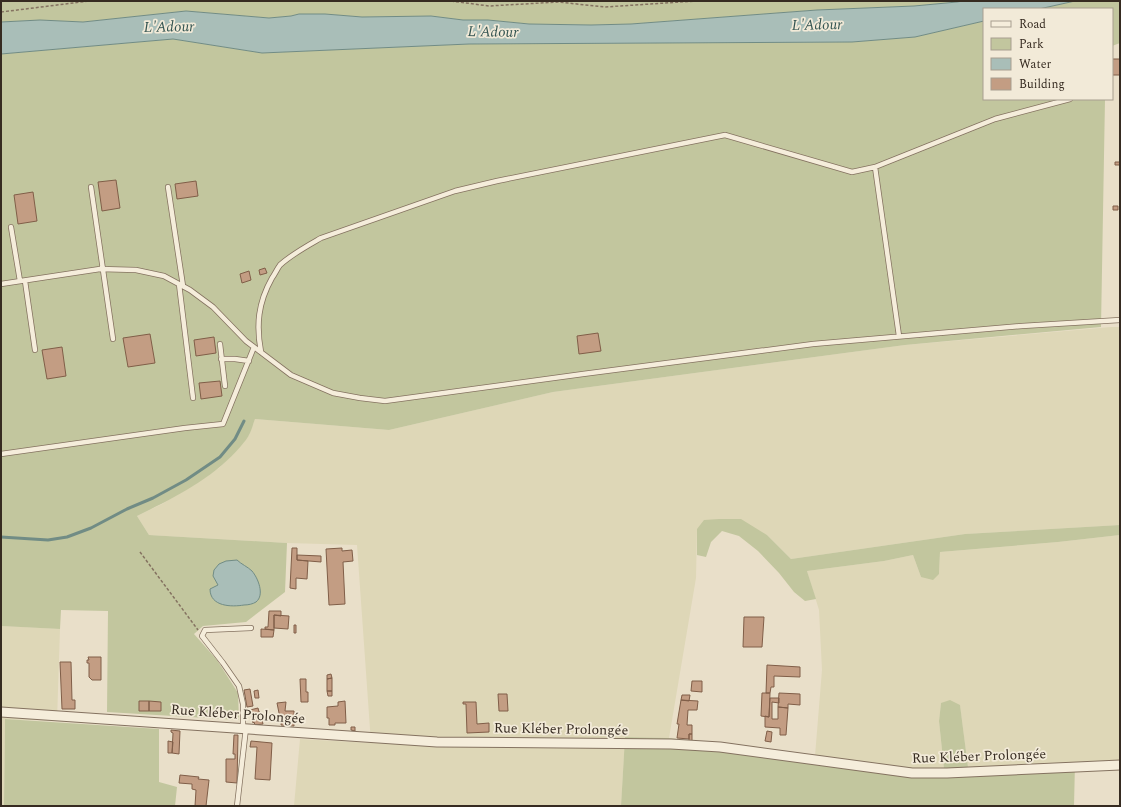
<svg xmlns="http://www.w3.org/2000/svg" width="1121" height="807" viewBox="0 0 1121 807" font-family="Spectral,serif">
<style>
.farmland{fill:#ded7b7}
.green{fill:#c2c69e}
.water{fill:#a9beb8;stroke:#718c85}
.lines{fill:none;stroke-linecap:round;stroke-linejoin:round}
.stream{stroke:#718c85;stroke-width:3}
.building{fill:#c39d83;stroke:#805e48}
.lane-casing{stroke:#847260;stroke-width:6}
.street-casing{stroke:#847260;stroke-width:11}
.path{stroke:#847260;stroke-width:1.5;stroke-dasharray:3 2;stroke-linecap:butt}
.lane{stroke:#f5eddb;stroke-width:4.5}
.street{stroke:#f5eddb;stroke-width:9}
.labels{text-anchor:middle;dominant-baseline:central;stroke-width:3.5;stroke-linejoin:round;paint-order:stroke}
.street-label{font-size:14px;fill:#362b21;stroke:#f2ead8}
.water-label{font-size:15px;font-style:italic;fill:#335451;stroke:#f2ead8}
</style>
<rect width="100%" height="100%" fill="#e9dfc9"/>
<path class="farmland" d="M1111 327H1120V525L965 534 791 559 767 535 719 519 697 529 696 578 669 738 625 737 621 806H294L300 739 371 743 357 545 287 543 149 535 137 516 162 504 192 486 219 468 237 450 249 435 255 419 389 430 553 392 905 345Z
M1120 535V761L968 767 960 706 941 703 939 721 944 769 914 771 815 756 822 670 819 610 807 571 884 561 913 555 921 577 939 574 940 552 1058 542Z
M1 626 60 629 57 721 5 719 4 806H1Z"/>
<path class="green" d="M1 1H963L957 2 914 6 817 10 631 24 591 25 529 24 488 20H463L431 16 362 17 325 14H299L291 16 269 18 186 11 83 22 40 20 1 22Z
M1075 1H1120V43L1112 46V9H1039Z
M984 21V99H1105L1101 327 905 345 553 392 389 430 255 419C253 424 252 429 250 433 248 438 244 442 241 446 214 478 174 498 137 516L149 535 287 543 285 592 246 622 203 626 194 634 217 660 238 693 239 720 107 712 108 611 61 610 60 629 1 626V54L173 39 262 53 469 44 852 42 915 37Z
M719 519H741L767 535 791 559 965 534 1120 525V535L1058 542 940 552 939 574 933 580 921 577 913 555 884 561 807 571 816 599 805 601 794 592 779 573 758 551 739 536 722 531 711 542 706 557 697 555V529L704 520Z
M950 700 960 705 968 767 1075 763 1074 806H621L625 737 669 738 914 771 944 769 939 721 941 703Z
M5 719 159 729V782L177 787 175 806H4Z"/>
<path class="water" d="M963 1H1075L1039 9H984V21L915 37 852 42 469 44 262 53 173 39 1 54V22L40 20 83 22 186 11 269 18 291 16 299 14H325L362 17 431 16 463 20H488L529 24 591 25 631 24 817 10 914 6 957 2Z
M237 560C241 564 248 567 252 571 258 578 265 595 256 602 253 604 248 605 244 605 232 607 210 607 210 589L218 585 213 576 214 570 219 564 226 561Z"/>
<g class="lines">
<path class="stream" d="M1 537 48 540 67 537 91 528 127 509 153 498 186 480 220 457 235 439 244 421"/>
</g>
<path class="building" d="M1112 59H1120V75H1112Z
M1115 162H1120V165H1115Z
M116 180 120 208 102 211 98 182Z
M196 181 198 196 177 199 175 184Z
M33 192 37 221 18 224 14 195Z
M1113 206H1118V210H1113Z
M265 268 267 273 260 275 259 270Z
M249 271 251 280 242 283 240 274Z
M598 333 601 351 579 354 577 336Z
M150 334 155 363 128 367 123 338Z
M214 337 216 353 196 356 194 340Z
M62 347 66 376 47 379 42 350Z
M220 381 222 396 201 399 199 383Z
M292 548H297V560L308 561 307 579 296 578V589L290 588Z
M342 548V551L352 550 353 561 343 562 345 604 329 605 326 549Z
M297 555 321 556V562L297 560Z
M269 611H281V616L274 615V630L265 629V627H268Z
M274 615 289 616 288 629 274 628Z
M744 617H764L762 647H743Z
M294 625H296V633H294Z
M261 629 274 630 273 637H261Z
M88 657H101V680H92L89 677V663H87V660H89Z
M60 662H71L72 700H75V709H62Z
M767 665 800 667V677L774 676V687H771L770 693H766Z
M331 674 332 678 327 679V675Z
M332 678V691H327V679Z
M300 679H306V692H308V702H301Z
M692 681H702V692L691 691Z
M250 689 253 706 247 707 244 690Z
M258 690 259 698H255L254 691Z
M327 691H332V696H328Z
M762 693H770L769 717 761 716Z
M779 693 800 694V705L788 704V708L778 707Z
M498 694H507L508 711H499Z
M682 695H690L689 701 681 700Z
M770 698H779V703L772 702V719H778V707L788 708 786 735H780V728L765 727V716L769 717Z
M681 700 698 701 697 710H688L687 725H692V734H689V739L677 738 679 724H677Z
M139 701H149V711H139Z
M149 701 161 702V711H149Z
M345 701 346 723H335V725H329V718H327V707L338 706V702Z
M286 702 285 711H294V726L281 725 282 718H280L277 703Z
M463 702H476L477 724 489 723V732L467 733 466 704H463Z
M258 708 259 712H260L263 724 255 725 254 722 253 723 250 710Z
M351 727H355V731L351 730Z
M171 730 180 731 179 754 172 753 173 733 171 732Z
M767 731 772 732 771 742 765 741Z
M689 734H692V741H689Z
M234 735H238L237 783 226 782V759H235V754H233Z
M168 741 173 742 172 753H168Z
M251 741 272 743 270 780 255 779 257 747H250Z
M180 775 199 777 198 779 209 780 206 806H195L196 790 192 789V784L179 783Z"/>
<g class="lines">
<g class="lane-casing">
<path id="lane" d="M875 167 995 119 1070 99
M91 187 113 339
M168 187 183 286
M11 227 20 281
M25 281 35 350
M1 284 100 269 136 270 164 276 190 290 213 307 246 341 291 375 333 393 360 398 385 401 583 374 813 344 1022 326 1120 320
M179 284 193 398
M220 344 225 386
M261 352C256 325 258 303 272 278 275 274 277 269 280 265 292 254 307 246 321 238L455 191 497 181 725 135 852 172 875 167 899 336
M221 359H235L249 361
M1 454 185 428 223 424 254 347
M243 728V704L239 686 223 663 202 636 205 630 251 628
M237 806 246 728"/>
</g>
<g class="street-casing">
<path id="street" d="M1 712 437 742 671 744 720 747 912 773H947L1120 765"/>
</g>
<path class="path" d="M451 1 489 6 558 2 605 7 696 1
M1 12 89 1
M140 552 198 630"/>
<use href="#lane" class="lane"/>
<use href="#street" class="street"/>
</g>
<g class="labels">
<g class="street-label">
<text transform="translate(238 714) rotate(4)">Rue Kléber Prolongée</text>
<text transform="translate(561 729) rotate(1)">Rue Kléber Prolongée</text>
<text transform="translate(979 756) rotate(-2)">Rue Kléber Prolongée</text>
</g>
<g class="water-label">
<text transform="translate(817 25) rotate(-1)">L'Adour</text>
<text transform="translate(169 27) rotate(-1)">L'Adour</text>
<text transform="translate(493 32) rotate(1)">L'Adour</text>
</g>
</g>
<rect width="1121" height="807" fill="none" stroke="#362b21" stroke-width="4"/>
<rect x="983" y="8" width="130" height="92" fill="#f2ead8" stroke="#a79e8f"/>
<rect x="991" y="21" width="20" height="6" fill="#f5eddb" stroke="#a79e8f"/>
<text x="1019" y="28" font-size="12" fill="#362b21">Road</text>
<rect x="991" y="38" width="20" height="12" fill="#c2c69e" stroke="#a79e8f"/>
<text x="1019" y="48" font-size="12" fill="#362b21">Park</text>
<rect x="991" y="58" width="20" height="12" fill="#a9beb8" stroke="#a79e8f"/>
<text x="1019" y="68" font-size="12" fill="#362b21">Water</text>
<rect x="991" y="78" width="20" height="12" fill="#c39d83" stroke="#a79e8f"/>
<text x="1019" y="88" font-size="12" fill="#362b21">Building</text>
</svg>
